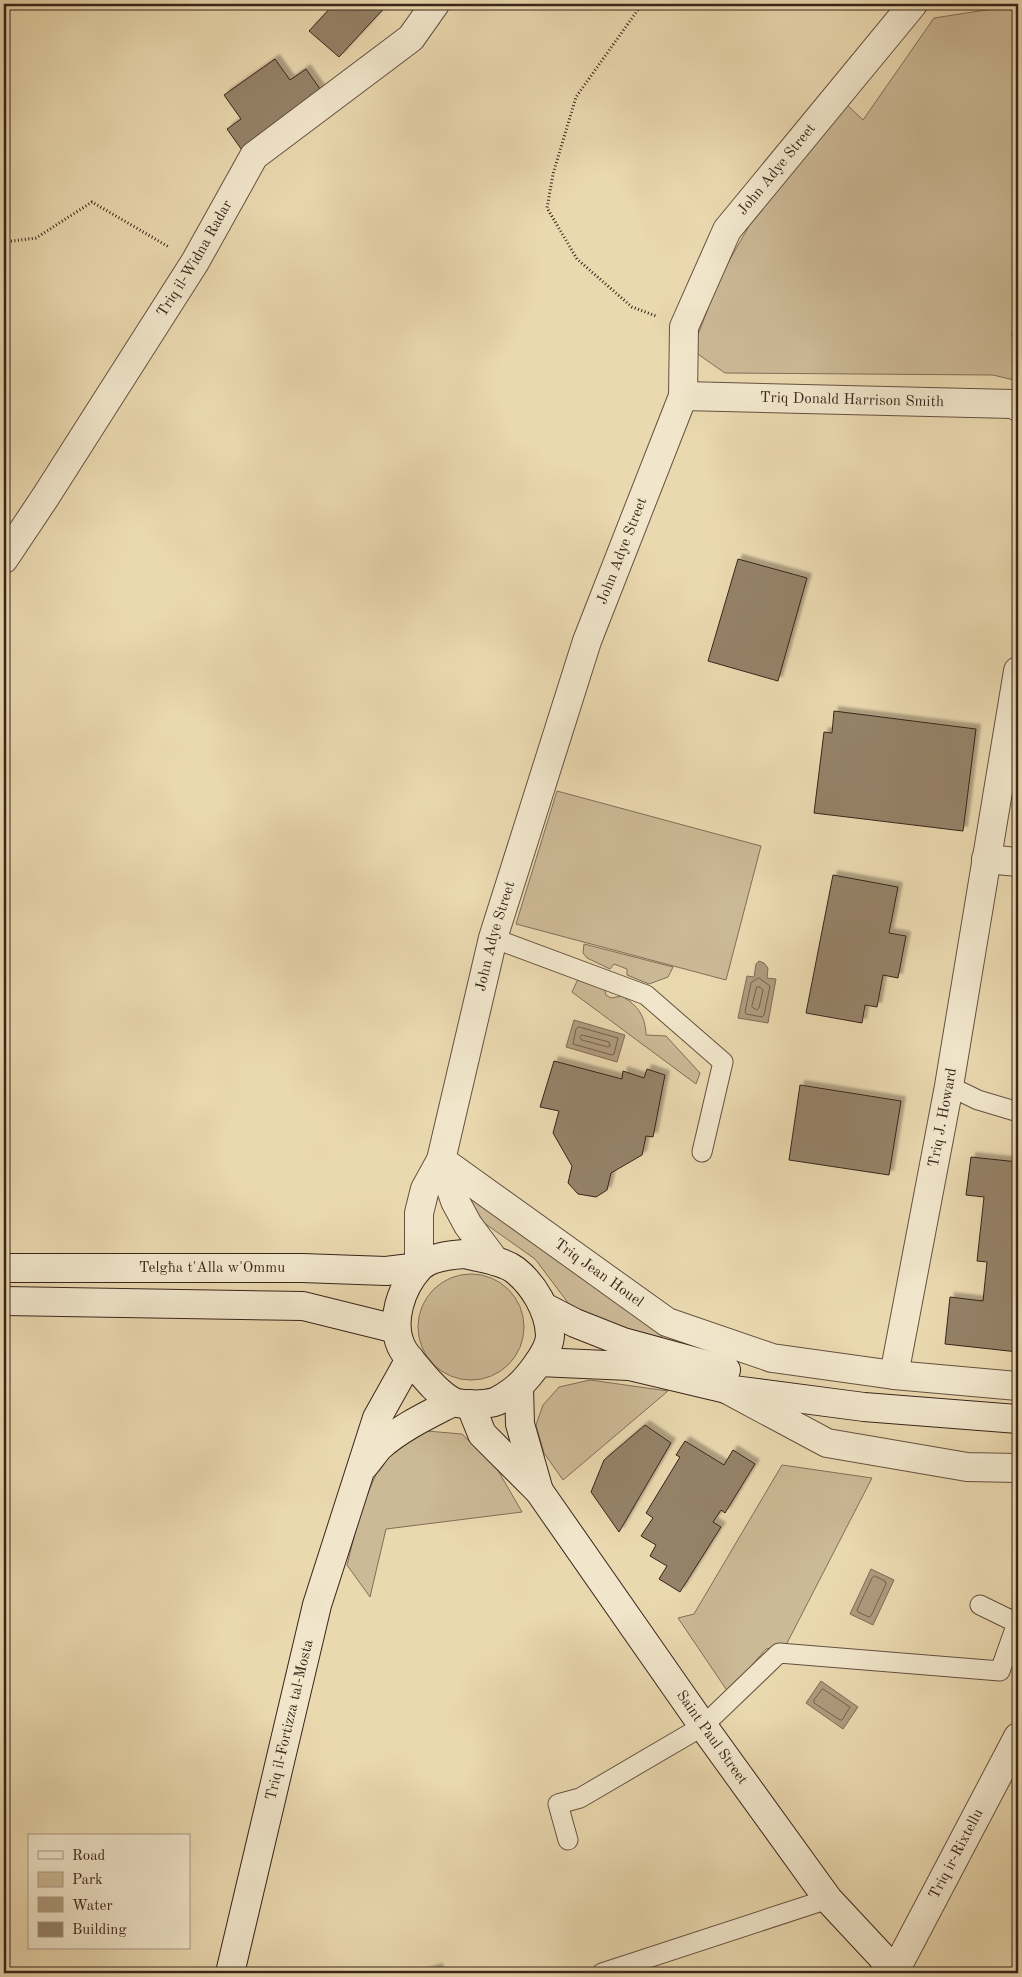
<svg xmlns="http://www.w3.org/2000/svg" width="1022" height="1977" viewBox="0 0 1022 1977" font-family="'Old Standard TT',serif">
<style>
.green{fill:#ccb996;stroke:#826e58}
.water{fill:#ae9b7d;stroke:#7f6b56}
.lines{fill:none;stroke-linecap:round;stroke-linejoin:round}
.shore{stroke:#74604c;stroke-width:1}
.building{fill:#958268;stroke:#39241b;filter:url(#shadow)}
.service-casing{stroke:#655140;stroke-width:21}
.minor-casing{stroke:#655140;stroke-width:30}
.secondary-casing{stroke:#39241b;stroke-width:30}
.path{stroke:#39241b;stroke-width:3;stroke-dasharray:1 2.5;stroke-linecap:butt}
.service{stroke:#f1e6cb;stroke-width:19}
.minor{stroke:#f1e6cb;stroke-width:28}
.secondary{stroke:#f1e6cb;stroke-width:28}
.labels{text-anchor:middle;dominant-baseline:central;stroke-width:5;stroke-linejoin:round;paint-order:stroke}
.street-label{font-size:15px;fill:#39241b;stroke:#f1e6cb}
</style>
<defs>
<filter id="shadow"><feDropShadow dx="4.5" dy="-4.5" stdDeviation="1" flood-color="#0004"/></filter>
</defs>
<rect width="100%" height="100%" fill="#ead8af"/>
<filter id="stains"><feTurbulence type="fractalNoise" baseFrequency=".004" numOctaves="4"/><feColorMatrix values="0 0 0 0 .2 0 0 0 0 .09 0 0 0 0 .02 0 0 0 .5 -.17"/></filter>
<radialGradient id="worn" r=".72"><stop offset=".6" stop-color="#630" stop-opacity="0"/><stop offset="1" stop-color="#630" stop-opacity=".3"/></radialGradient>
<path class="green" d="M1018 5V381L993 375 725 373 692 350 721 275 776 179 845 103 863 120 934 18Z
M557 791 761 846 726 980 516 924Z
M584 944 673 967 668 977 649 984 627 975V969L614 964 610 969 587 958 583 953Z
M578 979 604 988 606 995 611 998 622 996C638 1006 645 1015 646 1035L666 1036 700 1073 696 1084 572 992Z
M459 1188 663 1334 659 1342 575 1312 535 1259 470 1213Z
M418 1327a53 53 0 1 1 106 0a53 53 0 1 1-106 0Z
M590 1380 668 1391 563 1480 544 1453 536 1425 543 1405 559 1387Z
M415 1430 462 1434 496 1467 522 1512 386 1529 370 1597 347 1565 361 1509 384 1456Z
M782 1465 872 1478 786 1645 766 1649 728 1692 678 1618 694 1614Z"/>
<path class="water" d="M759 961 764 963 768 968 767 978 776 979 768 1023 738 1018 747 976 754 977 756 964Z
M574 1020 625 1035 617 1062 566 1047Z
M871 1569 894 1580 873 1625 850 1614Z
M821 1681 858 1707 843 1729 806 1703Z"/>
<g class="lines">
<path class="shore" d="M759 978 770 986 764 1015 762 1017 746 1014 745 1012 751 983Z
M757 987H760L763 990 759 1008 757 1010 752 1007Z
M579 1027 618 1038 614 1054 612 1055 573 1044 576 1029Z
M582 1035 609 1042 610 1046 608 1047 582 1040 580 1038Z
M875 1576 885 1581 886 1584 871 1616 869 1617 858 1612 857 1610 872 1578Z
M823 1689 850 1707 842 1720H840L814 1703V1700Z"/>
</g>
<path class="building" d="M334 4H388L339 57 309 31Z
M275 59 290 80 306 69 325 96 244 153 227 129 241 119 224 95Z
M1018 332V353H1014L1012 333Z
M738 559 807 578 778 681 708 661Z
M834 711 976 729 963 831 814 813 824 732 832 733Z
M833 875 898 887 889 933 906 936 898 978 883 975 877 1007 865 1005 862 1023 806 1013Z
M554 1061 622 1079 623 1071 644 1078 647 1069 665 1075 653 1137 646 1136 642 1155 611 1173 607 1190 596 1197 578 1194 568 1183 572 1166 553 1133 559 1111 540 1107Z
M800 1085 901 1101 889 1175 789 1160Z
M971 1157 1018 1162V1352L945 1344 950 1297 983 1301 987 1262 977 1261 984 1197 966 1195Z
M645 1425 671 1443 619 1532 591 1492 604 1460Z
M685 1441 724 1465 733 1450 755 1464 725 1513 721 1510 713 1522 721 1527 680 1592 659 1579 667 1566 650 1556 656 1545 641 1536 653 1518 646 1513 680 1457 676 1455Z
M438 1968 439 1973H422Z"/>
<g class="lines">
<g class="service-casing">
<path id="service" d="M493 938 646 995 723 1062 702 1152
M949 1086 978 1100 1018 1112
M568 1840 558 1804 580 1798 703 1726 779 1653 1000 1671 1017 1623 980 1605
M602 1973 828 1899"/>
</g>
<g class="minor-casing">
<g id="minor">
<path id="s1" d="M683 396 1013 404 1018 407"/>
<path id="s2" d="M4 559 46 496 195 262 254 156 411 38 435 4"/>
<path d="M986 859 1018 862"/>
<path id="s3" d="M441 1160 667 1322 772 1358 894 1375 1018 1386"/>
<path d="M441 1160 455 1201 468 1225 495 1261"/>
<path id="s4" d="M419 1267V1213L425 1189 441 1160 493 938 587 641 683 396 684 327 727 230 913 4"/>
<path id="s5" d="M894 1375 949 1086 1018 671"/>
<path d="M728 1390 827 1443 967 1467 1018 1468"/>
<path id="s6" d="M895 1971 1018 1737"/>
</g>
</g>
<g class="secondary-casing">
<g id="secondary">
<path d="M464 1254C480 1258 502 1260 515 1270 534 1285 549 1311 550 1335 550 1352 524 1384 510 1393 506 1396 501 1399 497 1401 488 1405 460 1406 452 1401 439 1394 428 1381 419 1370 413 1363 405 1355 401 1346 390 1321 401 1288 419 1268 429 1257 450 1255 464 1254Z"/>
<path id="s7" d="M4 1268H302L386 1271 419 1267"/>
<path d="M4 1301 303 1306 396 1329"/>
<path d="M544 1307 575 1323 623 1342 726 1370"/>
<path d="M539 1362 629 1366 726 1389 864 1407 1018 1419"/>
<path d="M519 1388 520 1424 539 1491"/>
<path id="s8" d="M470 1404 482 1434 539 1491 703 1726 828 1899 897 1973"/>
<path d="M364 1466C369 1460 374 1453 379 1447 400 1428 428 1415 453 1402"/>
<path id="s9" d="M230 1973 317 1605 377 1418 410 1359"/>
</g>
</g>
<path class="path" d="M642 4 576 97 553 174 547 208 577 259 632 307 656 316
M4 11 9 4
M4 242 36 238 92 202 169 247"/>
<use href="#service" class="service"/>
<use href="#minor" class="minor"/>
<use href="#secondary" class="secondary"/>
</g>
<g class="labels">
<g class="street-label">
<text stroke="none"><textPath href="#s4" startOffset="1168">John Adye Street</textPath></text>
<text stroke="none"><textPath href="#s2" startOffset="356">Triq il-Widna Radar</textPath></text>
<text stroke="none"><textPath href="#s1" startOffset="169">Triq Donald Harrison Smith</textPath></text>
<text stroke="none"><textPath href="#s4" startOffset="748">John Adye Street</textPath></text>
<text stroke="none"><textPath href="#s4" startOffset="342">John Adye Street</textPath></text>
<text stroke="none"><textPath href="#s5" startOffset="262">Triq J. Howard</textPath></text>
<text stroke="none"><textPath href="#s7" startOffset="208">Telgħa t'Alla w'Ommu</textPath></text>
<text stroke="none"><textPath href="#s3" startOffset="194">Triq Jean Houel</textPath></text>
<text stroke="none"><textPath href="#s9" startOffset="260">Triq il-Fortizza tal-Mosta</textPath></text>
<text stroke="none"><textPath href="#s8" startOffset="414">Saint Paul Street</textPath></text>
<text stroke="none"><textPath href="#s6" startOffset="132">Triq ir-Rixtellu</textPath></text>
</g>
</g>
<rect width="1022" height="1977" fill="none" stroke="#ead8af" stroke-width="20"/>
<rect x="5" y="5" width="1012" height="1967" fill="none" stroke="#39241b" stroke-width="2.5"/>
<rect x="10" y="10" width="1002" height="1957" fill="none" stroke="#39241b"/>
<rect x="28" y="1834" width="162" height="115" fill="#f1e6cb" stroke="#a79885"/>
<rect x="38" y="1851" width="25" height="8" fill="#f1e6cb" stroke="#a79885"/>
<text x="72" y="1860" font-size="15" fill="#39241b">Road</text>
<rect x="38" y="1872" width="25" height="15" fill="#ccb996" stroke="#a79885"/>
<text x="72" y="1884" font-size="15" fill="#39241b">Park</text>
<rect x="38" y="1897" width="25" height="15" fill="#ae9b7d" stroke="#a79885"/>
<text x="72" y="1910" font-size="15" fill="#39241b">Water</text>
<rect x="38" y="1922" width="25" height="15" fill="#958268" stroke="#a79885"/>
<text x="72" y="1934" font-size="15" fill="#39241b">Building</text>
<rect width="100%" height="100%" filter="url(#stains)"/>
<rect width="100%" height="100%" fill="url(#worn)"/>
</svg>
